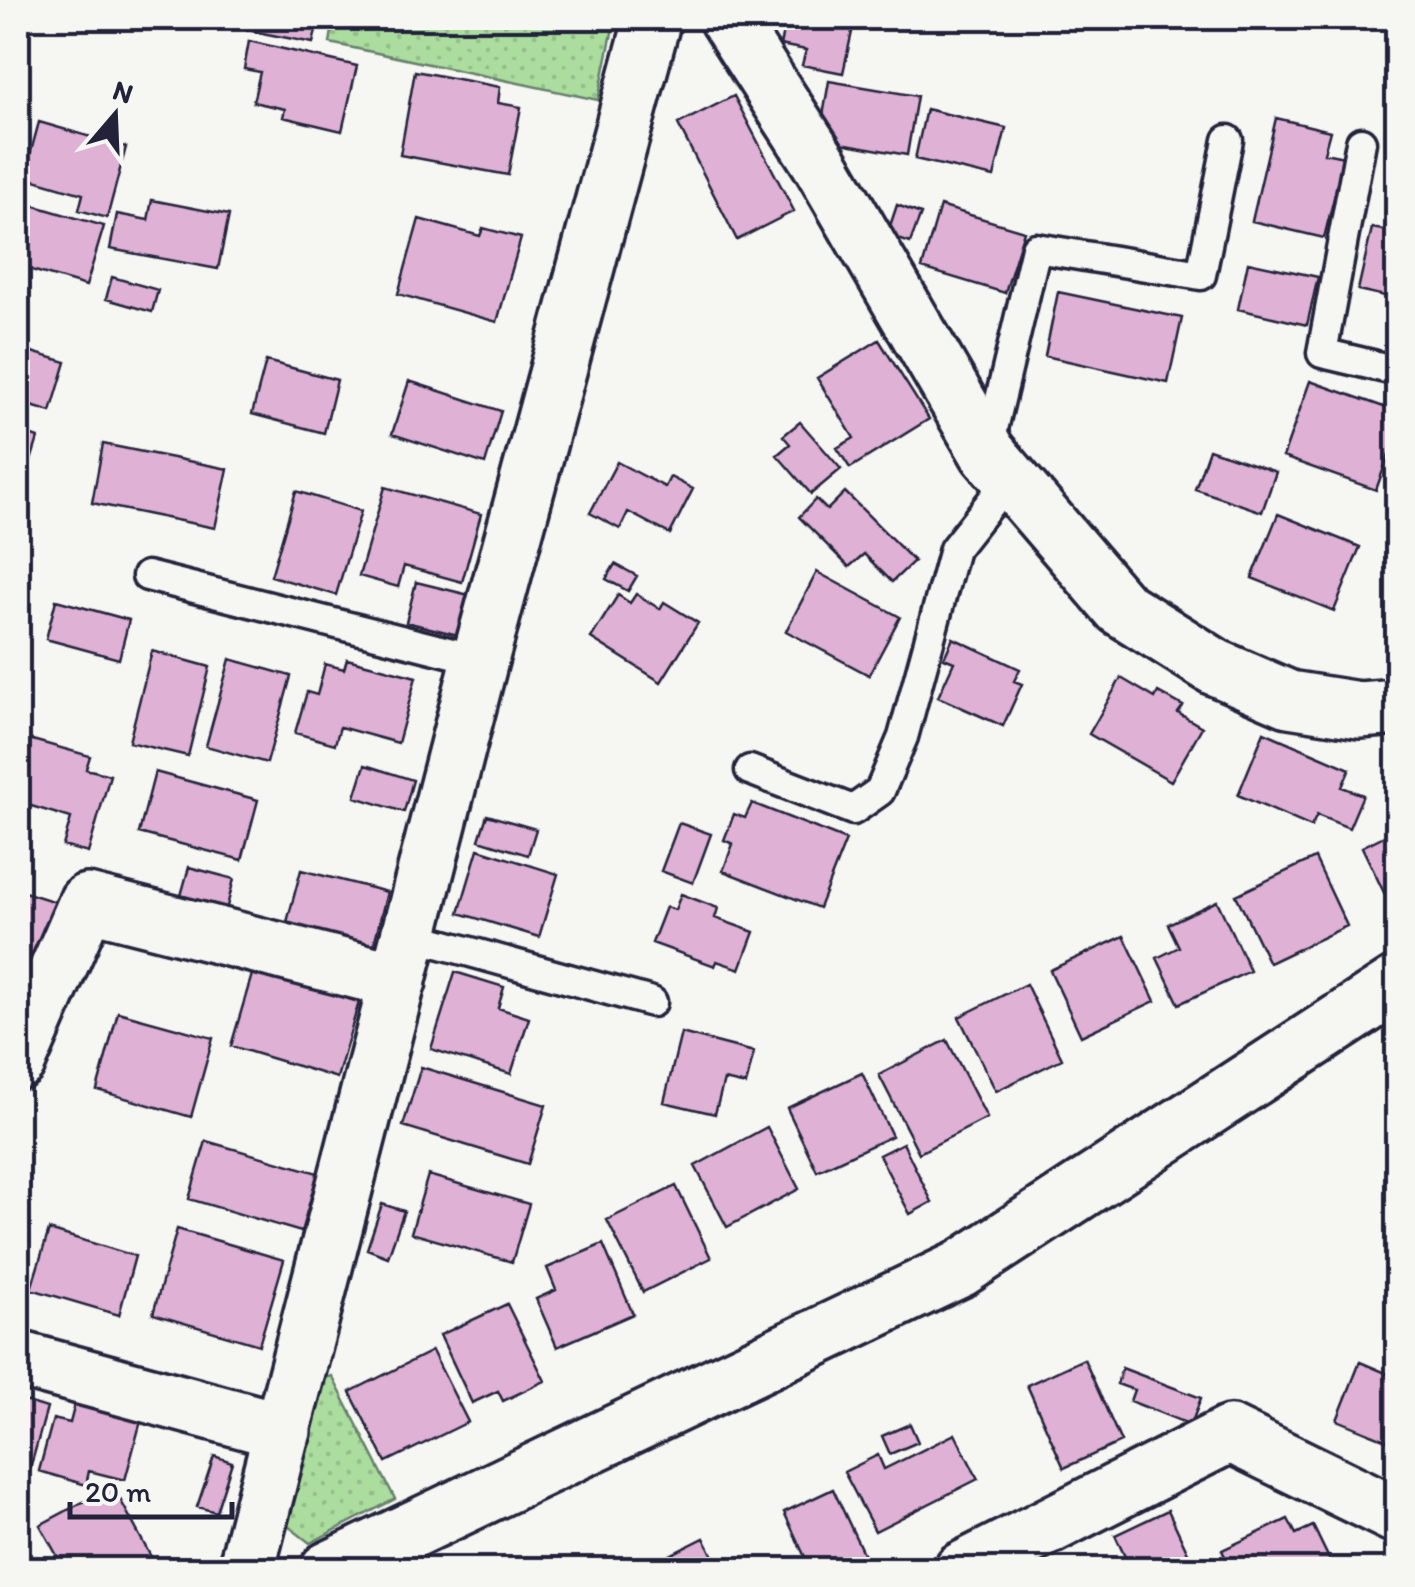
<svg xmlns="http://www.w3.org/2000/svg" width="1415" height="1587" viewBox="0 0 1415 1587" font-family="Itim,sans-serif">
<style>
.park{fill:url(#park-dots);stroke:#66806c;stroke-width:2.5}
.building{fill:#deb1d5;stroke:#22223b;stroke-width:2.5}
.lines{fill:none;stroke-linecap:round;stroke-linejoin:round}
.service-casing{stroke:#22223b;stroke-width:35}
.minor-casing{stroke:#22223b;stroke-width:62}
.service{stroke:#f6f6f2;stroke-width:28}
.minor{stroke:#f6f6f2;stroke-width:55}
</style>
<defs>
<pattern id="park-dots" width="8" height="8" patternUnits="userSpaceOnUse" patternTransform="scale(2.5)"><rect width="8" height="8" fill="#abdd9e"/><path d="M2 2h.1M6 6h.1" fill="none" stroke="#93bd89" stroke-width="1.8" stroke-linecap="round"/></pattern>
</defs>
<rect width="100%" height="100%" fill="#f6f6f2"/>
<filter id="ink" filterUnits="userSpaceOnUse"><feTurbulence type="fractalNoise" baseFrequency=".01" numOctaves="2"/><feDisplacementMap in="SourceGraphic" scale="20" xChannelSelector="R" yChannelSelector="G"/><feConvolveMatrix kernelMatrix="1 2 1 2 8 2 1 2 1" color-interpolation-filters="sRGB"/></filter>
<g filter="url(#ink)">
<path class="park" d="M334 18H615L598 100 330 43Z
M332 1376 395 1499 310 1543 279 1519 310 1383Z"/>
<path class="building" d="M185 18H319L313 43Z
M786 18H855L843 73 802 65 806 50 780 45Z
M249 41 357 66 342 131 283 117 285 109 253 102 260 72 244 69Z
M415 71 500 87 498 103 521 107 508 175 400 155Z
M829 81 917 96 907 155 819 139Z
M734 96 794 211 737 240 678 124Z
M926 109 1006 128 994 177 915 159Z
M1276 118 1330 131 1324 153 1344 157 1324 238 1252 221Z
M39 122 126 147 107 218 79 210 83 194 24 177Z
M152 200 229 215 218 269 110 249 117 214 148 220Z
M18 201 104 226 86 286 18 266Z
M897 205 921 214 910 243 887 235Z
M940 206 1024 231 1005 293 922 268Z
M419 219 480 236 483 228 521 238 497 322 398 294Z
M1372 228 1398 233V299L1358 290Z
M1248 262 1318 277 1307 325 1238 309Z
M112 277 158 290 152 312 106 299Z
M1058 292 1182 318 1168 383 1045 356Z
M879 340 929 419 850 468 837 448 854 438 817 378Z
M18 348 66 362 51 412 18 402Z
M266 361 337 380 324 433 252 414Z
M409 381 501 411 485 464 392 434Z
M1310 381 1398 412V429L1376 490 1283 457Z
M800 422 841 469 811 494 777 455 790 444 783 436Z
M18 431 38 438 22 490 18 489Z
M103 444 228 469 215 528 92 503Z
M1209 449 1276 472 1262 512 1195 489Z
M617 462 665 487 670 477 693 489 670 534 628 512 620 529 590 513Z
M385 487 481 514 462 582 404 566 398 587 359 576Z
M296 491 361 511 336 595 271 576Z
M845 492 914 561 892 582 864 554 849 567 799 517 816 499 827 510Z
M1278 514 1360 547 1334 611 1252 578Z
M615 564 637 576 628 591 606 579Z
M817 572 900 617 869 675 786 631Z
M416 582 469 595 458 635 406 622Z
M636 594 660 609 664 602 698 623 661 682 591 638 618 595 630 603Z
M56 600 129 620 119 659 46 639Z
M953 638 1020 669 1014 681 1022 684 1003 726 938 697 954 662 944 658Z
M152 651 210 667 188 756 129 742Z
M230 659 291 676 267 763 206 746Z
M347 659 416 677 398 743 340 727 335 744 295 733 307 692 317 695 325 664 344 669Z
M1121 678 1155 698 1158 692 1183 706 1178 713 1202 727 1171 781 1089 734Z
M1264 732 1350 769 1342 787 1363 795 1349 828 1317 815 1311 827 1238 795Z
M18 736 90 756 86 769 110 775 88 853 63 846 71 818 18 802Z
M365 765 413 780 404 812 355 797Z
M155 772 258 800 242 860 139 833Z
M752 803 846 840 819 908 723 871 733 844 724 840 734 814 745 818Z
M487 815 536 829 528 855 479 840Z
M679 823 711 834 693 883 661 871Z
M1398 829V906L1392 909 1362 847Z
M478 849 558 874 539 937 459 913Z
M1315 858 1347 926 1269 963 1236 895Z
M189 867 234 879 223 922 177 910Z
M301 870 387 892 370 960 283 937Z
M18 890 56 902 33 974 18 970Z
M681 894 718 908 715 918 754 932 740 969 717 961 715 966 652 943 666 907 675 910Z
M1217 901 1250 971 1179 1004 1157 958 1179 947 1168 924Z
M1124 936 1155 1001 1081 1036 1050 970Z
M253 971 359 1002 337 1078 231 1046Z
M455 972 504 987 498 1008 529 1018 511 1074 431 1049Z
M1026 984 1062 1059 996 1091 959 1017Z
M118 1012 213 1038 191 1117 97 1090Z
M681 1033 754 1052 746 1085 724 1080 715 1114 664 1102Z
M947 1040 987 1118 919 1153 879 1075Z
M421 1067 546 1105 528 1164 403 1126Z
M862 1073 892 1136 817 1171 787 1108Z
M767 1127 799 1189 727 1227 695 1166Z
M206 1141 318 1173 301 1232 189 1199Z
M903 1143 932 1202 910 1214 879 1155Z
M428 1175 529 1204 512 1262 411 1233Z
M676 1186 711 1258 643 1292 607 1220Z
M382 1204 404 1211 388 1257 367 1249Z
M177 1229 284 1260 259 1345 153 1314Z
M49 1230 135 1256 119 1315 31 1289Z
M603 1244 633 1314 557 1347 536 1299 556 1290 547 1268Z
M507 1304 545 1381 503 1401 498 1391 472 1403 440 1335Z
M432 1351 468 1422 386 1462 350 1392Z
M1084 1359 1121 1442 1064 1468 1027 1385Z
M1360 1362 1398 1378V1445L1337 1420Z
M1122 1368 1201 1398 1191 1425 1130 1401 1134 1390 1117 1384Z
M18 1399 47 1408 18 1512Z
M76 1400 142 1417 125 1480 89 1471 86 1485 39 1471 53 1419 70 1423Z
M910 1424 918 1442 890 1454 882 1436Z
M955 1434 978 1479 875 1531 844 1472 878 1455 884 1469Z
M214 1456 232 1462 216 1512 197 1507Z
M113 1486 158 1570H44L60 1561 40 1525Z
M833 1489 871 1570H811L784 1512Z
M1168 1510 1196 1570H1131L1115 1535Z
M1288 1519 1296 1534 1313 1526 1332 1565 1321 1570H1231L1222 1550Z
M704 1538 720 1570H655L652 1564Z"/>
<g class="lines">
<g class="service-casing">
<path id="service" d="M1361 142 1322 353 1398 371
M989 446 1036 248 1201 275 1228 140
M147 576 480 660
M750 770 853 810 880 791 903 737 954 549 1010 478
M409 935 652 1002"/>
</g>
<g class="minor-casing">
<path id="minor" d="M727 18 820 163 988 453 1121 608 1215 667 1289 699 1359 710 1398 707
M18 1061 87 902 398 981
M18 1359 283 1431
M246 1570 480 660 653 18
M328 1570 960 1269 1398 984
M962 1570 1230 1434 1398 1516"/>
</g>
<use href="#service" class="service"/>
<use href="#minor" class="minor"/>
</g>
</g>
<rect width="1415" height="1587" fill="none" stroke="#f6f6f2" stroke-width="60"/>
<rect x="30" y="30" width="1355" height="1527" fill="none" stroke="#22223b" stroke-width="4" filter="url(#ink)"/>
<g transform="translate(115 115) rotate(19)" stroke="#f6f6f2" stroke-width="8" paint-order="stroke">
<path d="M0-8L18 38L0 25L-18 38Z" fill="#22223b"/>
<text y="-15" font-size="28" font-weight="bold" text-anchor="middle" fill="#22223b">N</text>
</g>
<path d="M70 1502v15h162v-15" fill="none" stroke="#22223b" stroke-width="5"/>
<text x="85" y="1502" font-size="30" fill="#22223b" stroke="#f6f6f2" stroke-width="8" paint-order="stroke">20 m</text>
</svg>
